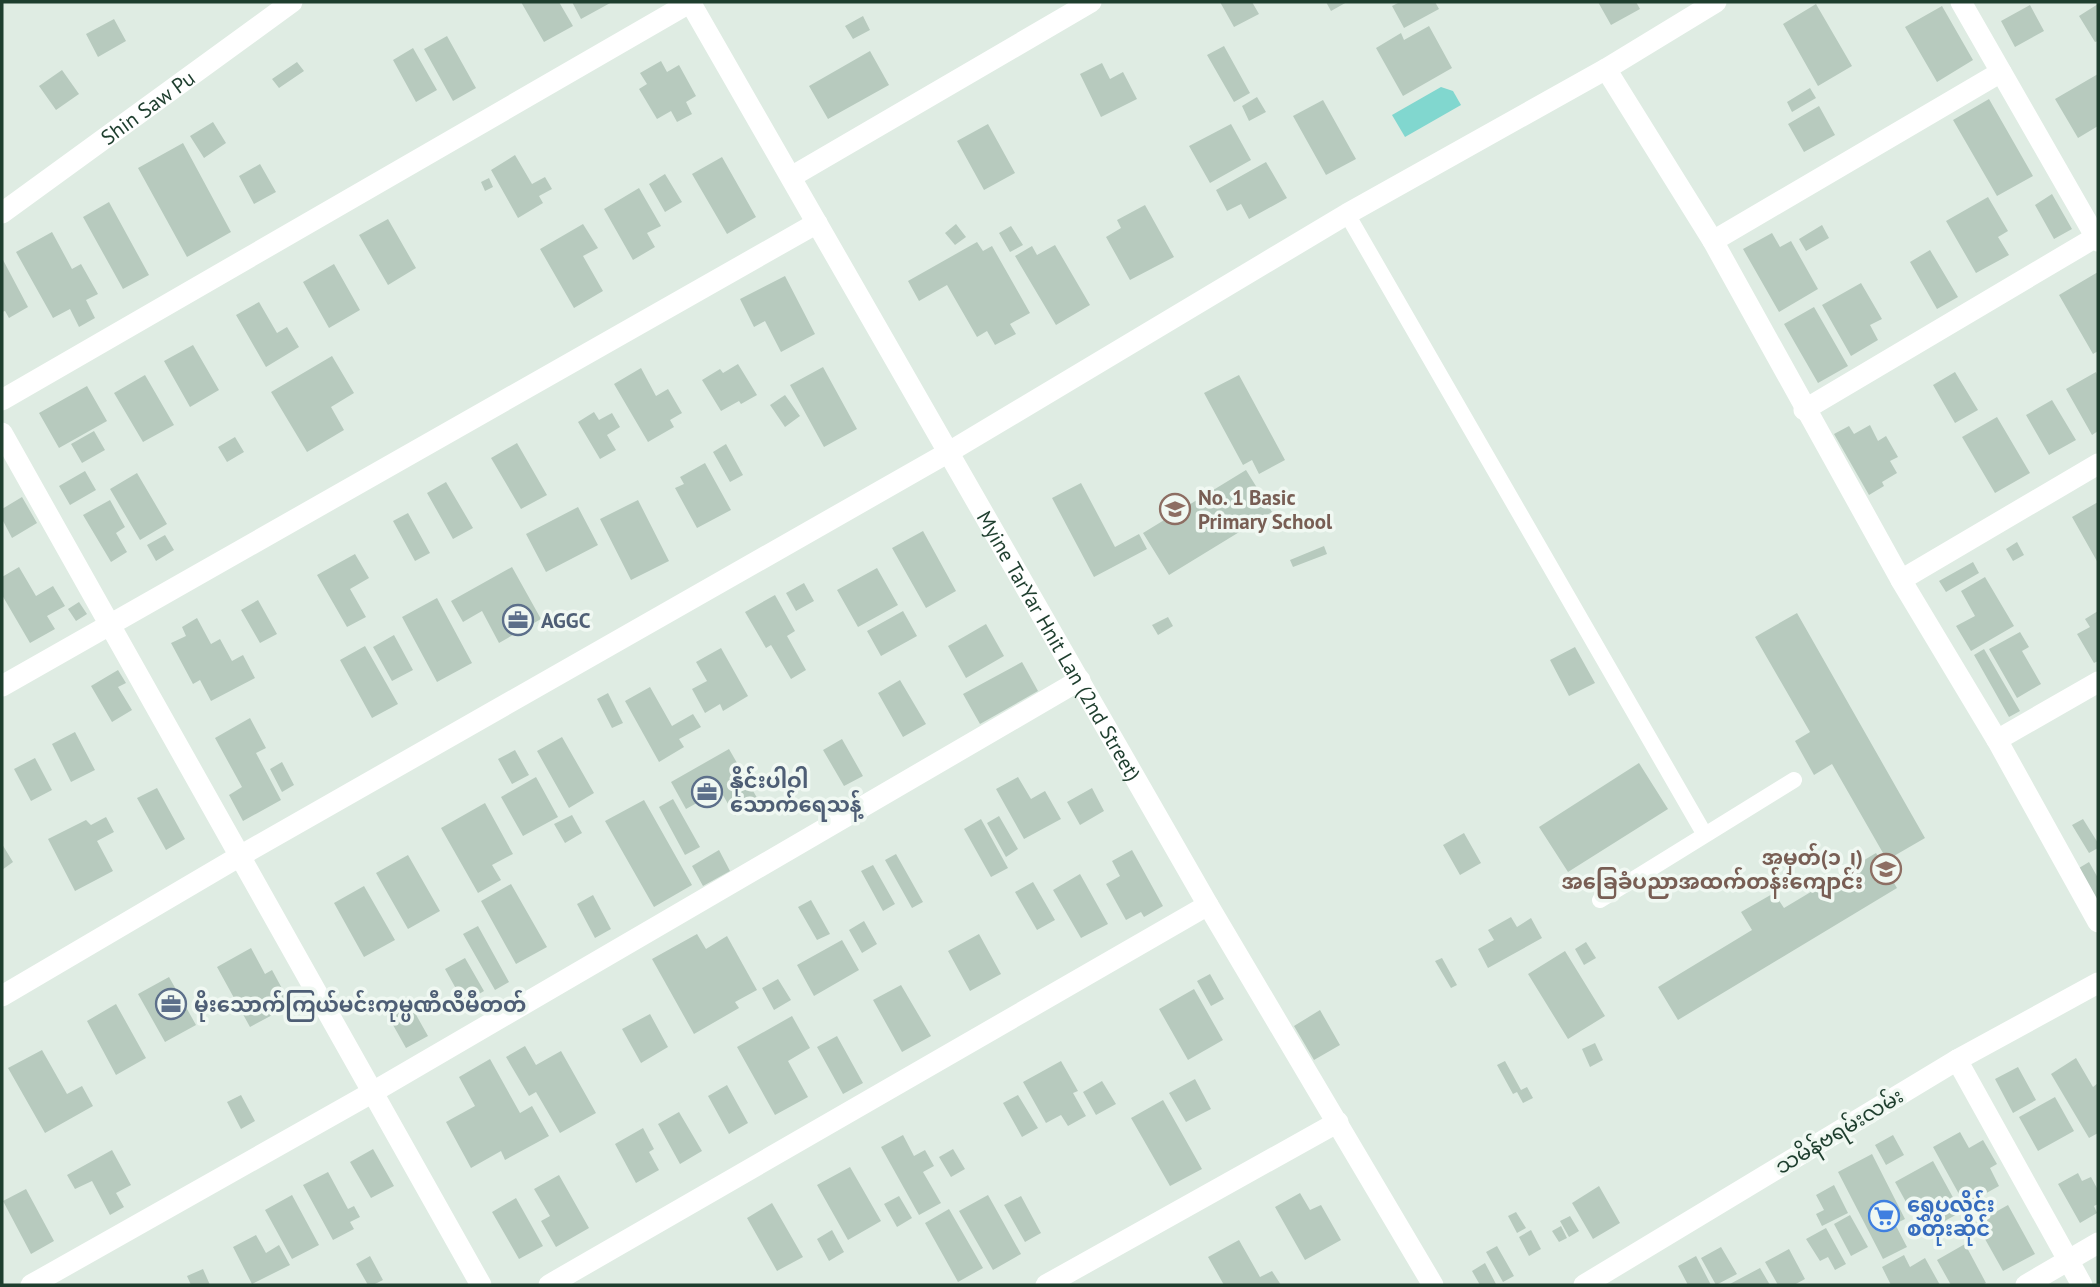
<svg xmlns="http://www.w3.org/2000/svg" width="2100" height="1287" viewBox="0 0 2100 1287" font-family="'PT Sans','Noto Sans Myanmar',sans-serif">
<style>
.water{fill:#81d7cf}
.building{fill:#b7cabe}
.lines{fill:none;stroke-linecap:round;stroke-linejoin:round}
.service{stroke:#fff;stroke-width:16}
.minor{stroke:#fff;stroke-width:21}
.labels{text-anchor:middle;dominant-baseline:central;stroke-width:7;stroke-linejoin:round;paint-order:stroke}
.street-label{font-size:21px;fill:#1e3e2e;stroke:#f0f8f2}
.education-label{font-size:21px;font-weight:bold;fill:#785e54;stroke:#f0f8f2;text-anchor:start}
.service-label{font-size:21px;font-weight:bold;fill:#4e5e75;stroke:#f0f8f2;text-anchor:start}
.shop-label{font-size:21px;font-weight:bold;fill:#366cbe;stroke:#f0f8f2;text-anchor:start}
</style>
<rect width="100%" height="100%" fill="#dfece3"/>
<path class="water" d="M1441 87 1453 91 1461 105 1405 137 1392 115Z"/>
<path class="building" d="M521 2H559L573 26 544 42Z
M572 2H612L581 19Z
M1220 2H1252L1259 14 1234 27Z
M1326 2H1347L1331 11Z
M1400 2H1435L1439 9 1404 28 1392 6Z
M1598 2H1636L1640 9 1611 25Z
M1816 4 1852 66 1818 86 1783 24Z
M2098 4V41L2095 42 2079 16Z
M2030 5 2044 31 2015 47 2001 21Z
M1942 6 1973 60 1937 82 1905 27Z
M863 16 870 30 853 39 845 26Z
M114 19 126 41 98 57 86 34Z
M1429 26 1452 68 1403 96 1376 48 1401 33 1404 40Z
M447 36 476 88 453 101 424 49Z
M1224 46 1250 93 1234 102 1207 55Z
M413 48 437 90 416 102 393 60Z
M870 51 889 85 828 119 809 86Z
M661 61 667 72 679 65 696 96 686 102 692 114 677 122 671 111 657 119 639 89 647 84 640 73Z
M297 62 304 71 279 88 272 79Z
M1102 63 1110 79 1123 72 1137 99 1101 117 1080 74Z
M62 70 79 94 56 110 39 86Z
M2098 74V126L2078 138 2055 99Z
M1810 88 1816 98 1792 112 1787 102Z
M1257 97 1266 112 1249 121 1242 106Z
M1989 99 2033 176 1997 196 1953 120Z
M1323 100 1356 159 1326 175 1293 116Z
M1819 106 1835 135 1804 152 1788 124Z
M213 122 226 143 204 158 190 136Z
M988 124 1015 173 984 190 957 141Z
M1231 124 1251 160 1210 183 1189 146Z
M183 143 231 232 187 257 138 168Z
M515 155 532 184 545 177 552 189 539 196 543 203 518 218 491 170Z
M722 157 756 217 727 234 692 174Z
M1266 162 1287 198 1249 219 1241 204 1227 211 1216 190Z
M260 164 276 192 254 204 239 176Z
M665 174 682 202 665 212 649 184Z
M489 178 493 187 485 191 481 182Z
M639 188 661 226 647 233 655 247 633 260 604 209Z
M2052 194 2072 229 2054 239 2035 205Z
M1988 197 2008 231 1998 237 2009 255 1976 273 1946 221Z
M109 202 149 275 123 289 83 217Z
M1145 205 1174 257 1130 280 1106 237 1121 228 1117 220Z
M388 219 416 268 388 285 359 235Z
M583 224 598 248 583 256 603 291 574 308 540 249Z
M956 224 966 237 955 245 945 233Z
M1822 225 1829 238 1806 251 1799 239Z
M1011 226 1023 245 1010 252 999 233Z
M52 232 72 269 81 264 98 294 86 300 95 318 79 327 70 309 53 318 16 252Z
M1772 233 1780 247 1791 241 1818 289 1779 312 1743 249Z
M977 242 983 251 992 246 1030 313 1010 324 1016 334 995 345 987 331 977 337 947 285 919 301 908 281Z
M1055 245 1090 305 1056 325 1015 256 1032 246 1037 255Z
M1930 250 1958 297 1937 309 1910 262Z
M2 258 28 307 9 318 5 311 2 312Z
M334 264 360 310 329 328 303 282Z
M2098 272V351L2093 354 2059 295Z
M785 276 815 334 781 352 765 321 754 327 740 299Z
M1861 283 1882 319 1870 325 1878 340 1851 356 1822 305Z
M259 302 277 333 287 327 299 347 266 367 236 315Z
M1814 307 1848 366 1818 383 1784 324Z
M193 345 219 390 190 407 164 361Z
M332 356 354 393 331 407 344 430 307 452 271 392Z
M738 364 757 395 741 404 739 401 721 411 702 380 720 369 723 373Z
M823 367 857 429 824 447 790 385Z
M641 368 656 396 668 389 682 413 670 420 674 427 648 442 614 384Z
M1955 372 1978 410 1955 423 1933 385Z
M2096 372 2098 377V431L2092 435 2066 389Z
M145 375 174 425 143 442 114 393Z
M1239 375 1285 460 1259 474 1252 460 1243 465 1204 393Z
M87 386 107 421 59 448 39 413Z
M785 395 800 416 785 427 770 405Z
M2052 400 2076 440 2049 455 2026 415Z
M594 412 599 420 612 413 620 427 607 435 616 450 600 459 578 422Z
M1997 417 2030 473 1995 493 1962 437Z
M1870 425 1878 441 1886 436 1898 457 1890 461 1897 473 1882 482 1884 486 1869 495 1834 434 1849 426 1854 434Z
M94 431 105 450 82 463 71 444Z
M235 437 244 452 227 462 218 447Z
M517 443 547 495 521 509 491 458Z
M726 444 743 475 730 482 713 452Z
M705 463 731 510 697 528 675 488 684 484 680 477Z
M1246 470 1272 512 1169 575 1143 533Z
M85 471 96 490 70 505 59 486Z
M137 473 167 524 140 540 110 489Z
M446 482 473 528 453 539 427 493Z
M1081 483 1115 547 1139 534 1147 549 1094 577 1052 498Z
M22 497 37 523 12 538 2 519V509Z
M110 500 125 527 116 533 127 552 111 562 83 515Z
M638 500 669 561 631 580 600 519Z
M2098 502V563L2072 517Z
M578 507 598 545 546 572 526 534Z
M408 513 430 553 415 561 393 521Z
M923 531 956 591 926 608 892 548Z
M165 535 174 550 156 561 147 545Z
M2017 542 2024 555 2013 561 2006 549Z
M1324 546 1327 554 1293 567 1290 560Z
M355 554 369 578 350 589 366 617 347 627 317 575Z
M1973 562 1979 573 1946 592 1939 581Z
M19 567 36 596 53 586 65 606 47 616 55 629 30 643 2 595V577Z
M512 567 541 619 499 643 482 611 463 622 451 601Z
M877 568 898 605 858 627 837 590Z
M1985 577 2014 626 1971 651 1956 626 1975 616 1961 591Z
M804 583 814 601 796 611 786 593Z
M775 595 795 631 787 636 806 670 791 679 771 645 766 648 745 612Z
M437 598 472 663 437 682 402 617Z
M258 600 277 634 260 643 241 610Z
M79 602 87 614 76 621 68 609Z
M903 611 917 636 881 656 867 631Z
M2098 611V661L2094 663 2077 634 2090 627 2085 619Z
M1797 613 1925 838 1887 860 1832 764 1814 775 1795 741 1810 732 1755 637Z
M1168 617 1173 626 1158 635 1152 625Z
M197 618 211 644 220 639 232 661 243 655 255 678 211 701 200 680 193 684 171 643 186 636 182 627Z
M986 624 1004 656 966 678 948 646Z
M2020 632 2029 647 2022 651 2041 684 2017 698 1989 649Z
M394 635 413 670 392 681 373 647Z
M365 646 398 704 372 718 340 660Z
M1575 647 1595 683 1569 696 1550 660Z
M721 648 748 696 723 711 720 704 705 713 692 689 707 681 696 662Z
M1984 649 2020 711 2009 717 1974 655Z
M1022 662 1038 691 980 724 963 694Z
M118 670 126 683 118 687 132 710 112 722 91 686Z
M900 680 926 724 903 737 878 693Z
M650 687 672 726 693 714 701 727 679 739 684 747 659 762 625 701Z
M608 693 623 723 612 728 597 699Z
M250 718 266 748 256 753 281 800 243 821 229 795 242 787 215 738Z
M75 732 95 770 71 782 52 744Z
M562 737 594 793 569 808 537 751Z
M842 739 863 776 844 786 823 750Z
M729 749 760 803 735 816 720 790 686 809 671 782Z
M515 750 529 775 512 784 498 759Z
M35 758 52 790 31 801 14 769Z
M282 762 294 785 282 792 270 769Z
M1639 763 1668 809 1568 872 1539 827Z
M536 777 558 817 523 836 501 797Z
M1018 777 1031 799 1045 791 1061 819 1024 839 996 789Z
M157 788 185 839 166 850 137 798Z
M1092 788 1104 811 1080 825 1067 802Z
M673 799 700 847 685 855 659 807Z
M644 800 692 885 654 907 605 821Z
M485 803 513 854 492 865 501 880 478 893 441 828Z
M572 815 582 833 565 843 554 824Z
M999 816 1018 849 1006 857 987 823Z
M106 817 114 832 97 841 113 871 75 891 48 839 86 820 91 825Z
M981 819 1008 868 991 877 964 829Z
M2083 819 2098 843V848L2089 853 2072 825Z
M1464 833 1481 863 1460 875 1443 845Z
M2 844 13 862 2 870Z
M719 850 730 871 703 886 692 866Z
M1132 850 1163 906 1144 917 1141 912 1126 920 1106 884 1120 876 1112 861Z
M1876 853 1897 888 1678 1020 1658 987 1752 930 1741 912 1774 893 1784 908Z
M896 854 923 902 912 908 885 860Z
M408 855 440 911 408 929 376 873Z
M2089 862 2098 878V902L2079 868Z
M873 865 895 904 883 911 861 871Z
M1080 874 1108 924 1081 938 1053 890Z
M1033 882 1055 920 1037 930 1015 892Z
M511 884 547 947 516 964 481 901Z
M364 886 395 940 364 957 334 903Z
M593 895 611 929 595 938 577 904Z
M811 900 830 934 817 940 798 907Z
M1511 917 1517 927 1531 918 1542 938 1488 968 1478 949 1494 940 1488 930Z
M864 921 877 944 862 953 849 930Z
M478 926 509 982 495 990 463 934Z
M697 934 706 949 727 936 757 990 735 1002 739 1008 694 1034 652 959Z
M979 934 1001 974 970 991 948 951Z
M842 940 859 970 814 996 797 965Z
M1586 942 1596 958 1584 965 1575 949Z
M251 948 265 974 272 970 291 1005 250 1027 217 967Z
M1565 951 1605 1016 1568 1039 1528 974Z
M465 958 484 991 464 1003 445 969Z
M1442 958 1457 985 1451 988 1435 961Z
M1210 974 1224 999 1211 1006 1197 981Z
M169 977 196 1025 165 1042 138 994Z
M778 979 791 1000 774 1010 762 988Z
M901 985 931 1036 902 1052 873 1000Z
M1194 989 1223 1040 1188 1060 1159 1009Z
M406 997 428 1036 406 1048 384 1009Z
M116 1004 146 1058 116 1075 87 1021Z
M1320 1010 1340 1045 1314 1060 1294 1026Z
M650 1014 668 1047 641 1063 622 1029Z
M792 1016 810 1048 788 1061 808 1097 775 1115 737 1047Z
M837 1036 863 1083 843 1094 817 1047Z
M1595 1043 1603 1060 1590 1067 1582 1049Z
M525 1046 536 1065 561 1051 596 1113 560 1133 536 1092 529 1096 506 1057Z
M42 1050 67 1094 82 1086 93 1106 45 1133 8 1068Z
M2076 1058 2093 1087 2098 1083V1133L2089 1138 2051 1074Z
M490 1059 520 1113 532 1106 549 1136 505 1160 501 1151 471 1168 446 1122 475 1106 459 1077Z
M1061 1061 1078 1091 1073 1093 1086 1116 1068 1126 1061 1115 1046 1123 1023 1082Z
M1505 1061 1521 1090 1527 1087 1533 1098 1523 1103 1517 1092 1513 1094 1497 1065Z
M2018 1067 2036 1100 2013 1113 1995 1079Z
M1195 1079 1211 1109 1186 1122 1169 1093Z
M1102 1081 1116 1104 1096 1115 1083 1092Z
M727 1085 748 1123 729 1134 708 1096Z
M241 1095 255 1121 241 1129 227 1102Z
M1018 1095 1038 1128 1022 1137 1003 1103Z
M2055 1097 2074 1131 2038 1151 2019 1117Z
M1163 1100 1202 1169 1170 1186 1131 1118Z
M679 1112 702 1151 680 1164 658 1124Z
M643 1128 654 1149 649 1152 659 1170 636 1183 615 1144Z
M1960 1132 1969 1148 1983 1140 1997 1164 1990 1168 1999 1186 1965 1205 1933 1147Z
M903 1135 914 1156 925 1150 934 1166 923 1172 941 1203 919 1215 881 1147Z
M1893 1135 1904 1155 1886 1165 1875 1145Z
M373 1149 394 1186 371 1198 350 1162Z
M953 1149 965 1169 951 1177 939 1157Z
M112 1150 131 1185 116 1193 124 1207 110 1215 92 1181 75 1189 67 1175Z
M1872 1154 1905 1219 1895 1224 1907 1247 1883 1259 1838 1172Z
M1933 1161 1961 1212 1923 1233 1895 1182Z
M850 1167 881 1221 848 1240 817 1185Z
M328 1172 348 1209 354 1206 360 1217 350 1222 354 1229 333 1240 303 1185Z
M2078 1173 2082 1181 2091 1177 2098 1190V1204L2094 1206 2097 1213 2080 1223 2058 1184Z
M559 1175 589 1228 556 1247 541 1221 550 1216 534 1189Z
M1834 1185 1848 1213 1822 1226 1816 1214 1824 1210 1816 1195Z
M1599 1186 1620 1223 1593 1239 1572 1203Z
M26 1189 54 1241 31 1254 3 1201Z
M1300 1193 1310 1210 1321 1205 1341 1240 1305 1260 1275 1207Z
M292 1195 319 1245 292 1259 265 1210Z
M988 1195 1021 1254 993 1270 959 1211Z
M899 1196 912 1218 897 1227 884 1204Z
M1021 1196 1041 1233 1025 1242 1004 1205Z
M516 1198 543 1246 519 1259 492 1212Z
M772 1203 803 1257 777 1271 747 1218Z
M2008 1205 2035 1254 2003 1271 1976 1223Z
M949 1209 983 1268 958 1282 925 1223Z
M1516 1212 1526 1228 1517 1233 1508 1216Z
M1850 1215 1868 1247 1851 1256 1834 1224Z
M1570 1216 1579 1231 1569 1237 1560 1221Z
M1561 1226 1567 1238 1559 1242 1552 1231Z
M1826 1228 1846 1264 1835 1270 1828 1257 1820 1261 1806 1239Z
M832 1230 844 1252 829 1261 817 1239Z
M1531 1230 1541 1249 1529 1256 1519 1237Z
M256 1235 266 1253 279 1245 290 1265 252 1284 233 1247Z
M1239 1240 1260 1277 1272 1271 1281 1285H1224L1208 1257Z
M1965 1244 1986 1283 1982 1285H1951L1937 1260Z
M1497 1246 1514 1276 1503 1282 1486 1252Z
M1721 1247 1737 1274 1716 1285 1701 1258Z
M1789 1249 1805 1279 1794 1285H1778L1765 1262Z
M1904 1255 1910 1267 1925 1258 1940 1285H1891L1882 1267Z
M370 1256 383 1280 373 1285H368L356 1264Z
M1696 1256 1711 1285H1688L1678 1266Z
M1485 1263 1496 1284 1493 1285H1480L1472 1271Z
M1760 1268 1770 1285H1728Z
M203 1269 210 1285H191L187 1276Z"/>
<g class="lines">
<path class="service" d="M1347 214 1705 835
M1600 900 1794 780"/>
<g class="minor">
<path id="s1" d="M690 2 1208 905 1433 1285"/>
<path d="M1961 2 2098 241"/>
<path d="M1606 69 1713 241 1901 580 1997 740 2098 922"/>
<path d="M791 177 1091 2"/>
<path id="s2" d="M2 213 292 2"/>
<path d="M1713 241 2001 72"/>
<path d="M2 400 691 2"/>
<path d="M1804 410 2096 237"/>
<path d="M2 433 481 1285"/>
<path d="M1901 580 2098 464"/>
<path d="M2 686 817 223"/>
<path d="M1997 740 2098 682"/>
<path d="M2 996 240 856 949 452 1347 214 1606 69 1716 2"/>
<path d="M1957 1060 2082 1285"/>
<path d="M31 1285 373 1092 1080 680"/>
<path d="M549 1285 1208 905"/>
<path d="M1046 1285 1338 1122"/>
<path d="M1584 1285 1957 1060 2098 983"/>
<path d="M2026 1285 2098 1243"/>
</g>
</g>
<defs>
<g id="school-ring" transform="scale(1.575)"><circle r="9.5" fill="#f0f8f2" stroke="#8d6e63" stroke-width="1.5"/><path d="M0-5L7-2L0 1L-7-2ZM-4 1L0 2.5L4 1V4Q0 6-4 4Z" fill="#8d6e63"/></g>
<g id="office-ring" transform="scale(1.575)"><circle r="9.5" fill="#f0f8f2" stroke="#5c6f8a" stroke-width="1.5"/><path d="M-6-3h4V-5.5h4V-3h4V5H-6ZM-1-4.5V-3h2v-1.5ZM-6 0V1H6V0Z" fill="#5c6f8a"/></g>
<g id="supermarket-ring" transform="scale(1.575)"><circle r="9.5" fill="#f0f8f2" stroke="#3f7fe0" stroke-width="1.5"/><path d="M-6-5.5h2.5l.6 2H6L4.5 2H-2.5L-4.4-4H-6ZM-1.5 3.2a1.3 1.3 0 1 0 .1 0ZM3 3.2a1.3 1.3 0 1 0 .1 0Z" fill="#3f7fe0"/></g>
</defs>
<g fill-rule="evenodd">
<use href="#school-ring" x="1175" y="509"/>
<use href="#office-ring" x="518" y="620"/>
<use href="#office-ring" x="707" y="792"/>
<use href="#school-ring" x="1886" y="869"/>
<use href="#office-ring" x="171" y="1004"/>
<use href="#supermarket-ring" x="1884" y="1216"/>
</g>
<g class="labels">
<g class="street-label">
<text stroke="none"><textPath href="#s2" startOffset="180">Shin Saw Pu</textPath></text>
<text stroke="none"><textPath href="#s1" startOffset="742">Myine TarYar Hnit Lan (2nd Street)</textPath></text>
<text transform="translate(1839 1131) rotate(-31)">သမိန်ဗရမ်းလမ်း</text>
</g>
<g class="education-label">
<text x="1198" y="497">No. 1 Basic<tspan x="1198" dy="24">Primary School</tspan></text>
<text x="1863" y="857" text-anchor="end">အမှတ်(၁၂)<tspan x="1863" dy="24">အခြေခံပညာအထက်တန်းကျောင်း</tspan></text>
</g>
<g class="service-label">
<text x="541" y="620">AGGC</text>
<text x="730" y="780">နိုင်းပါဝါ<tspan x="730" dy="24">သောက်ရေသန့်</tspan></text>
<text x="194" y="1004">မိုးသောက်ကြယ်မင်းကုမ္ပဏီလီမီတတ်</text>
</g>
<g class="shop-label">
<text x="1907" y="1204">ရွှေပလိုင်း<tspan x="1907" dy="24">စတိုးဆိုင်</tspan></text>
</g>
</g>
<rect width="2100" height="1287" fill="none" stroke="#1e3e2e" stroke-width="7"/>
</svg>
